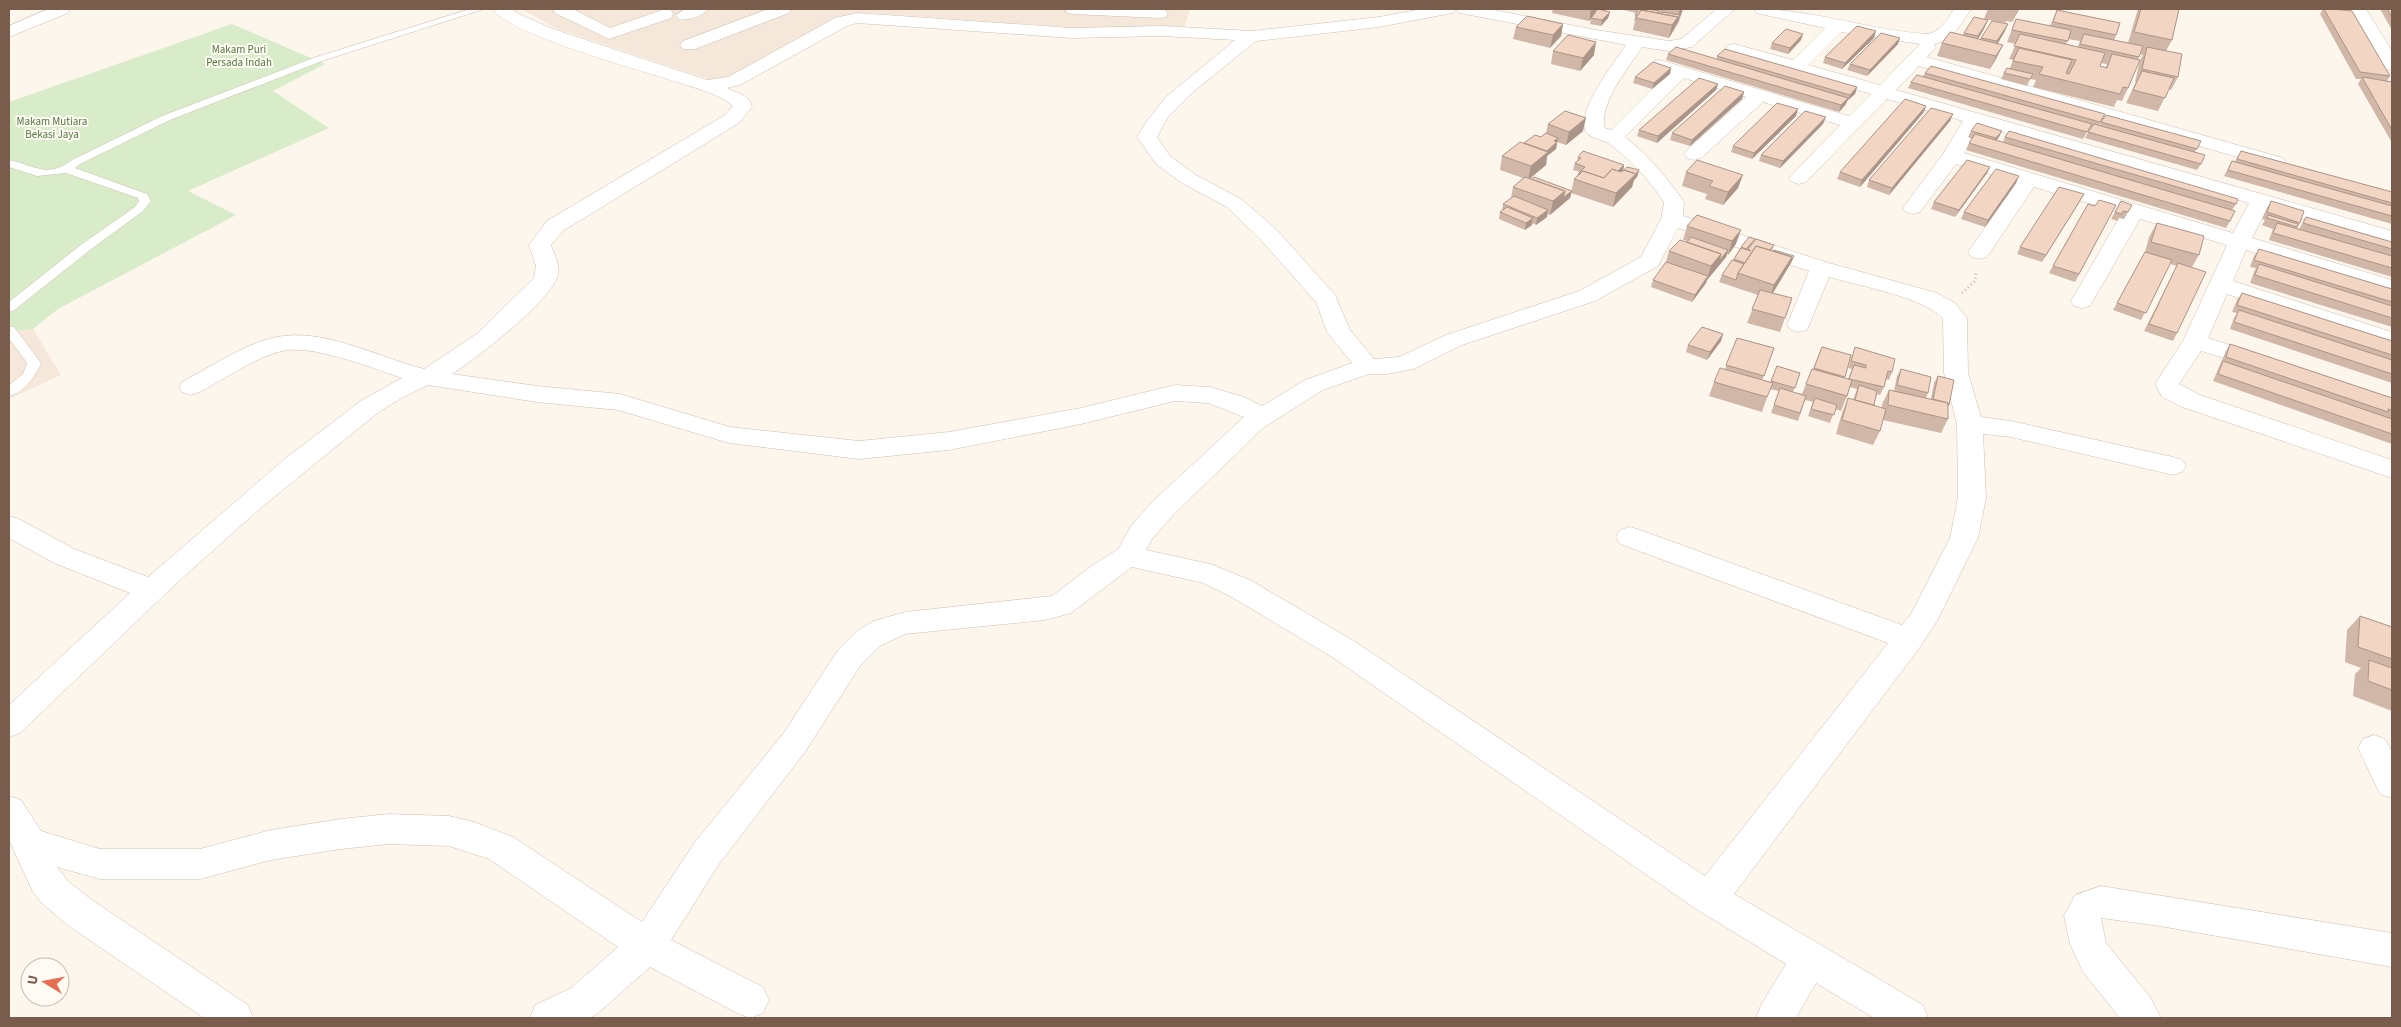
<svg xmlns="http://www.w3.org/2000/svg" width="2401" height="1027" viewBox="0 0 2401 1027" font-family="'Source Sans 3',sans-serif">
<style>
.residential{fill:#f5e8da}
.green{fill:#d8ecc9}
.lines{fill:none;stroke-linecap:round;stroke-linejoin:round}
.lane-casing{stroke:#d1beb0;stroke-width:1}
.street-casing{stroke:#d1beb0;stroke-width:1}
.path{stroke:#d9b8a5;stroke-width:3;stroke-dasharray:1 3;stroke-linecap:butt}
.lane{fill:#fff;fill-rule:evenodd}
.street{fill:#fff;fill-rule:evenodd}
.wall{fill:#d1b7a8;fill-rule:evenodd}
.shaded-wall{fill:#aa9588}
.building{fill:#f3d5c3;stroke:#aa9588}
.labels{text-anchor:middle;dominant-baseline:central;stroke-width:4;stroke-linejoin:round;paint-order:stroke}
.far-park-label{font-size:11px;fill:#537a41;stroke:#fffaf3}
</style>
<rect width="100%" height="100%" fill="#fdf6ec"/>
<path class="residential" d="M522 9H1190L1185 26 1090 29 871 13 848 16 729 80 714 81 555 28Z
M33 329 61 375 9 399V332Z"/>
<path class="green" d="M232 24 325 64 273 91 329 128 188 191 236 215 58 309 33 329 9 332V102Z"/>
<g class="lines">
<g class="lane-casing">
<path id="lane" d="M470 9H484L322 61 170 120 80 164 75 168 147 194 151 201 143 211 90 250 13 311 9 312V302L82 244 135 207 139 201 138 198 66 173 37 176 9 167V160C34 165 47 179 72 160L162 116 316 57Z
M9 326 14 327 41 363C35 377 25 392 9 396V385L23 374 27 363 9 338Z"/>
</g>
<g class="street-casing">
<path id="street" d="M48 9H70L68 13 9 37V26Z
M493 9H511L519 14 553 29 707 80 728 77 835 18 857 13 1072 28 1162 26 1252 31 1379 17 1422 9H1455L1453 13 1447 14 1379 27 1256 41 1193 92 1168 117 1157 137 1170 156 1196 175 1241 199 1276 229 1335 295 1350 330 1374 359 1399 357 1446 335 1579 291 1641 257 1661 219 1664 202C1649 180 1630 158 1608 143 1601 139 1588 138 1585 130 1578 107 1614 64 1626 45L1465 14 1459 13 1457 9H1489L1596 30 1669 41 1681 39 1717 9H1735L1692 47 1669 51 1642 47C1628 70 1601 99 1604 128L1611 130 1668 73 1654 69 1651 65 1654 61 1660 60 1849 116 1871 94 1728 53 1725 49 1728 45 1734 44 1793 60 1825 28 1756 13 1754 9C1812 9 1868 30 1926 34 1940 33 1947 20 1954 9H1971C1962 23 1952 41 1934 44L1936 47 1927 57 2283 158 2286 162 2283 166 2276 168 1919 66 1896 90 2392 231V244L2267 209 2252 238 2392 280V294L2246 250 2233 281 2392 332V347L2227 294 2208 338 2270 358 2273 363 2270 368 2261 370 2201 351 2179 384 2200 395 2392 460V478L2182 407 2162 397 2155 384 2183 341 2227 245 2140 219 2090 306 2082 308 2074 306 2071 301 2122 213 2034 187 1987 257 1979 259 1971 257 1968 252 2017 182 1956 164 1920 212 1913 214 1906 212 1903 208 1943 154 1963 121 1887 99 1806 182 1799 184 1792 182 1789 178 1840 125 1763 102 1701 158 1694 160 1687 158 1684 154 1687 150 1746 97 1684 78 1625 137C1648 155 1668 178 1684 202L1683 216 1829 263 1937 293 1955 303 1967 318 1968 373 1981 417 2011 421 2173 457 2182 460 2186 466 2182 472 2173 475 2011 437 1983 434 1986 498 1978 538 1937 621 1920 647 1734 894 1923 1005 1928 1018H1874L1816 983 1796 1018H1756L1761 1005 1786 964 1696 909 1332 657 1230 596 1203 583 1132 567 1071 613 1045 620 905 634 880 646 860 666 805 752 719 864 671 940 763 987 769 1000 763 1013 750 1018 737 1013 650 967 597 1014 589 1018H530L535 1005 571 988 618 947 489 859 449 846 389 844 341 849 271 860 200 879H100L57 867 68 881 92 900 248 1005 253 1018H204L66 924 42 903 33 892 9 840V796L21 800 41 831 100 849H200L271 830 341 819 389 814 449 816 474 822 513 837 642 922 695 842 783 734 838 650 858 630 874 621 905 612 1052 596 1093 565 1118 549 1131 526 1154 500 1244 417 1208 403 1175 401 1081 424 949 450 859 459 729 443 618 410 537 402 428 385 400 399 380 411 263 506 180 580 20 733 9 737V705L130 593 54 563 9 538V516L19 519 74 549 148 577 286 458 362 400 402 378C372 368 313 344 282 351 256 357 224 379 200 392L191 395 182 392 179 387 182 382C212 366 250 340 283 336 328 330 381 358 424 369L478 333 534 278 536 266 529 245 547 221 725 115 733 106C720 94 695 88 677 82 644 71 507 34 493 9ZM857 23 1072 38 1162 36 1235 40 1166 97 1146 122 1137 137 1156 164 1182 183 1227 207 1260 239 1316 302 1327 332 1352 363 1305 380 1262 406 1244 397 1210 387 1175 385 1081 408 949 432 859 441 730 427 620 394 537 386 452 374C476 359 552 300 558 275 561 265 554 255 551 245L563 231 739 123 752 107C750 95 737 93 727 88L740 85 847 26ZM1841 32 1920 44 1880 85 1808 65ZM1979 125 2249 203 2233 233 1964 153ZM1678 228 1809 271 1787 325 1791 330 1799 332 1807 330 1829 277C1856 285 1927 298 1943 319L1944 373 1957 424 1958 498 1950 538 1911 614 1902 625 1640 530 1630 527 1620 530 1616 537 1620 544 1888 643 1705 876 1354 641 1250 580 1210 564 1146 550 1152 539 1174 514 1263 428 1323 390 1369 374H1386L1414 369 1462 345 1595 301 1658 266Z
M553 9H573L610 28 665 9 671 10 673 14 671 18 609 39 555 13Z
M685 9H708C702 17 687 21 678 19L676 15Z
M768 9H791L789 13 695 49H683L680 45 683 41Z
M1065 9H1163L1168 13 1166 17 1160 18 1073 14 1067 13Z
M2350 9H2366L2392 51V70L2386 69 2383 65Z
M2374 735 2385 739 2392 752V798L2380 794 2358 748 2363 739Z
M2101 886 2392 933V967L2160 926 2101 918 2106 943 2150 997 2161 1018H2120L2083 972 2070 944 2064 916 2075 895Z"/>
</g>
<path class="path" d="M1962 293 1975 281 1976 272"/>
<use href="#lane" class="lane"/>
<use href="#street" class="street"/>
</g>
<path class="wall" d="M1553 9H1596L1595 13 1610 12 1608 18 1601 26 1590 24 1591 19 1589 21 1552 13Z
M1624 9H1683L1679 22 1669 38 1633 30 1635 21H1634L1636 13 1624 10Z
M1988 9H2019L2012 22 2006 21 2005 23 1984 19Z
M2138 9H2179L2172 40 2166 51 2178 77 2171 90 2169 89 2158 111 2126 103 2136 82H2135L2140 60 2143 55 2140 54 2128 88 2122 101 2117 100 2114 107 2033 87 2036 80 2030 79 2027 86 2001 79 2004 73 2010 68 2013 60 2009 59 2016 44 2007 42 2016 19 2050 26 2057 10 2116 35 2114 40 2128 43ZM2068 39 2080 41 2078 47 2066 44ZM2101 63 2107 64 2106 68 2100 66Z
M2323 9H2332L2390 76 2387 81 2392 82V142L2391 141 2358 84 2361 79H2356L2320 14Z
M2380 9H2392V30Z
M1563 24 1561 36 1550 48 1513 39 1516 27Z
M1985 27 1978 39 1980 40 1981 38 2005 31 1997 44V57L1990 69 1937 56 1942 43 1963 35 1964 33Z
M1874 38 1842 69 1823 63 1825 57Z
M1801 40 1788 54 1770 49 1772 43Z
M1898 44 1867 76 1847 70 1850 64Z
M1553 51 1594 55 1580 71 1551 64Z
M1668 54 1717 59V56L1857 87 1855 94 1847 101 1846 104 1839 112 1666 60Z
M1671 68 1670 74 1652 89 1633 83 1635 77Z
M1925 73 2102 121 2099 125H2100L2101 122 2201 141 2195 152 2201 164 2197 170 2085 138 2091 127H2090L2083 139 1908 88 1911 82 1923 76Z
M1718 84 1716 90 1657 143 1637 136 1639 130Z
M1744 92 1742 99 1690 146 1670 140 1672 133Z
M1924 112 1860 187 1837 179 1840 172Z
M1953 114 1950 121 1889 195 1867 187 1869 180Z
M1796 116 1752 159 1731 152 1733 146Z
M1548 124 1583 131 1566 145 1557 142 1556 149 1547 156 1546 165 1529 179 1572 191 1570 198 1550 215 1547 214V217L1536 225 1532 223V225L1525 230 1499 219 1500 212 1502 211 1503 204 1511 198 1513 187 1523 178 1500 170 1502 156 1524 143 1541 137 1546 133Z
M1823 124 1780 168 1759 161 1761 155Z
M1971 131H2002L1996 141 2003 142 2005 137 2236 204 2232 210 2230 221 2226 228 1966 150 1969 143 1972 139 1968 137Z
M2241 151 2392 192V224L2224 176 2232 161H2235Z
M1578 157 1624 165 1623 171 1639 170 1637 177 1634 180 1632 187 1613 207 1571 193 1574 179 1577 177 1578 174 1580 172 1573 170 1575 163 1577 161Z
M1990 167 1987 173 1955 217 1931 209 1934 202Z
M1686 172 1738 188 1723 205 1705 199 1707 194 1682 186Z
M2016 183 1985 227 1961 219 1964 212Z
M2084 194 2042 262 2017 254 2020 247Z
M2121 201 2132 205 2124 219 2119 218 2118 221 2111 219Z
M2271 201 2300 223 2297 228 2299 229 2302 224 2306 217 2392 242V277L2269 240 2273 229 2262 225 2265 220 2262 219 2267 208Z
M2088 204 2095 206 2116 205 2075 282 2049 273Z
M1697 215 1736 244 1728 255 1727 254 1726 257 1707 280 1706 283 1692 302 1651 287 1653 280 1666 262 1669 251 1688 241 1683 240 1687 226Z
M2157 223 2199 255 2192 267 2177 333 2173 341 2144 331 2177 266 2170 264 2141 320 2113 310 2145 252 2149 237Z
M1754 242 1774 245 1772 251 1794 256 1791 263 1773 293 1792 298 1780 332 1747 323 1758 295 1719 282 1722 275 1733 260 1741 247Z
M2259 249 2392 289V327L2250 283 2254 272 2256 268 2250 267 2254 256Z
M2242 293 2392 341V383L2230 329 2234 318 2237 313 2232 312 2237 300Z
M1723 334 1721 341 1707 360 1686 352 1688 345Z
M1737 338 1774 348 1762 380 1771 382 1777 366 1800 373 1793 392 1802 394 1812 369H1813L1822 347 1851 355 1844 378 1848 379 1852 369 1848 368 1855 347 1892 372 1889 380 1886 379 1884 387 1880 395 1877 394 1874 405 1882 408V404L1889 390 1894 391 1897 376 1901 369 1928 393 1926 398 1931 399 1934 383 1938 376 1949 405 1948 407V419L1941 433 1883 420 1880 431 1873 445 1836 434 1842 413 1848 398 1853 400 1857 389 1850 387 1847 396 1841 411 1835 409 1830 423 1808 416 1813 402 1805 400 1798 421 1771 413 1779 391 1770 389 1762 412 1709 396 1714 382 1725 369Z
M2230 344 2392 398V444L2213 381 2226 351Z
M2360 616 2392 627V711L2353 696 2355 674 2361 668 2345 662 2347 630Z"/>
<path class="shaded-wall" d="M1591 9H1596L1595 15 1591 18 1589 21Z
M1680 9H1683L1681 14 1675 28Z
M2018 9H2019L2012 22Z
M1610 12 1608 18 1601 26 1602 20Z
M1678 17 1674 29 1669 38 1672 25Z
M1988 20 1985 27 1976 42 1978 36Z
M1563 24 1561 36 1550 48 1553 35Z
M2008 24 2005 31 1995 48 1997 41Z
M1876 31 1874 38 1842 69 1845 63Z
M1803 34 1801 40 1788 54 1790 48Z
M1900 38 1898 44 1867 76 1870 70Z
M1596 42 1594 55 1580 71 1583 58Z
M2003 45 1997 57 1990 69 1996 56Z
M1671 68 1670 74 1652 89 1654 83Z
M1718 84 1716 90 1657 143 1658 136Z
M1857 87 1855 94 1847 101 1850 95Z
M1744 92 1742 99 1690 146 1692 140Z
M1848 98 1846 104 1839 112 1841 105Z
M1926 106 1924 112 1860 187 1862 180Z
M1798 109 1796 116 1752 159 1754 153Z
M1953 114 1950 121 1889 195 1892 188Z
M1826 117 1823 124 1780 168 1783 161Z
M1586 118 1583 131 1566 145 1569 132Z
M2002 131 1999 137 1993 145 1996 138Z
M1558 138 1556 149 1547 156 1546 165 1528 180 1531 166 1554 141Z
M1624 165 1623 172 1613 176Z
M1990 167 1987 173 1955 217 1959 210Z
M1639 170 1637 177 1634 180 1632 187 1613 207 1616 193Z
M1743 175 1738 188 1723 205 1728 192Z
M2019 176 2016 183 1985 227 1988 220Z
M1565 191H1572L1570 198 1550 215 1553 201Z
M2084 194 2080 201 2042 262 2046 255Z
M1548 210 1547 217 1536 225 1537 218Z
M1533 218 1532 225 1525 230 1526 223Z
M1741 230 1736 244 1728 255 1732 241Z
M1728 250 1726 257 1707 280 1706 283 1692 302 1695 295 1708 276 1711 266 1721 254Z
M1794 256 1791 263 1769 299 1774 285 1792 257Z
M1723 334 1721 341 1707 360 1710 352Z"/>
<path class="building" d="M1598 9 1610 12 1602 20 1591 18Z
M1639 9H1648L1659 11 1658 13 1641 10 1638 15H1635Z
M2141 9H2179L2172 40 2134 32Z
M2324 9H2332L2352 11 2390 76 2360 72Z
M2387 9H2392V17Z
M1641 10 1678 17 1672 25 1636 18Z
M2057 10 2120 23 2116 35 2053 22Z
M1662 12 1680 15 1676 22 1678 17 1661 14Z
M1527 16 1563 24 1553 35 1516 27Z
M1974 17 1988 20 1978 36 1964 33Z
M2016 19 2071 30 2068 41 2012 30Z
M1992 21 2008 24 1997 41 1981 38Z
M1857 26 1876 31 1845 63 1825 57Z
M1786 29 1803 34 1790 48 1772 43Z
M1950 32 2003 45 1996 56 1942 43Z
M1881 33 1900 38 1870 70 1850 64Z
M2020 34 2105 53 2100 66 2107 68 2112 54 2140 60 2128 88 2123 87 2120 94 2039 74 2043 67 2013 61 2019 48 2072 60 2066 73 2069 74 2076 60 2014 46Z
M2084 34 2143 46 2139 57 2080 44Z
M1568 35 1596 42 1583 58 1553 51Z
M1676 47 1848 98 1841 105 1668 54Z
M2147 47 2182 54 2178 77 2142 69Z
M1725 49 1857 87 1850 95 1717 56Z
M1653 62 1671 68 1654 83 1635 77Z
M1931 66 2105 114 2100 122 1925 73Z
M2007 68 2033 74 2030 79 2004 73Z
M2142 71 2174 78 2165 98 2133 90Z
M1917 75 2092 124 2087 132 1911 82Z
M2362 77 2392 82V130Z
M1699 78 1718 84 1658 136 1639 130Z
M1725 86 1744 92 1692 140 1672 133Z
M1905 99 1926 106 1862 180 1840 172Z
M1777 103 1798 109 1754 153 1733 146Z
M1931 108 1953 114 1892 188 1869 180Z
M1565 111 1586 118 1569 132 1548 124Z
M1805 111 1826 117 1783 161 1761 155Z
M2106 115 2201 141 2197 149 2101 122Z
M1977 123 2002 131 1996 138 1971 131Z
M2094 124 2205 155 2201 164 2088 132Z
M2009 131 2238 199 2236 204 2005 137Z
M1546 133 1558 138 1554 141 1557 142 1547 151 1524 143 1535 135 1541 137Z
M1975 134 2235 211 2230 221 1969 143Z
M1520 142 1548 152 1531 166 1502 156Z
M1583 151 1624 165 1618 171 1612 169 1604 178 1583 171 1579 174H1578L1585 167 1575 163 1581 158 1578 157Z
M2241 151 2392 192V203L2237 159Z
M1697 160 1743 175 1728 192 1709 186 1713 181 1686 172Z
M1967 160 1990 167 1959 210 1934 202Z
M2232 161 2392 206V216L2228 170Z
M1627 167 1639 170 1636 174 1624 170Z
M1612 169 1621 172 1624 170 1636 174 1616 193 1574 179 1583 171 1604 178Z
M1996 169 2019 176 1988 220 1964 212Z
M1525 177 1565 191 1553 201 1513 187Z
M1534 177 1572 191 1563 198 1565 191 1531 179Z
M2059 187 2084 194 2046 255 2020 247Z
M1514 196 1548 210 1537 218 1503 204Z
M2099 200 2116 205 2079 274 2053 266 2088 204 2095 206Z
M2121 201 2132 205 2128 212 2123 211 2121 214 2115 212Z
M2271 201 2304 211 2300 223 2267 212Z
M1507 207 1533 218 1526 223 1500 212Z
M1697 215 1741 230 1732 241 1687 226Z
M2268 215 2298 224 2297 227 2267 218Z
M2306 217 2392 242V249L2303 223Z
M2157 223 2204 236 2199 255 2151 242Z
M2277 223 2392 256V268L2273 233Z
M1691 237 1728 250 1719 261 1721 254 1687 242Z
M1749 237 1755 239 1746 249 1741 247Z
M1756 239 1774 245 1770 250 1756 246 1745 263 1734 259 1741 248 1751 251 1748 249Z
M1680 240 1721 254 1711 266 1669 251Z
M1756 246 1792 257 1774 285 1738 273Z
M2259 249 2392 289V302L2254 260Z
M1774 250 1794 256 1789 264 1792 257 1773 251Z
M2145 252 2172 260 2146 313 2117 303Z
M1732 260 1744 264 1738 273 1736 280 1722 275Z
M1666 262 1708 276 1695 295 1653 280Z
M2178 263 2206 272 2177 333 2149 324Z
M2259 264 2392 306V318L2255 275Z
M1760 290 1792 298 1785 318 1752 309Z
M2242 293 2392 341V355L2237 305Z
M2239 310 2392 360V374L2234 322Z
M1702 327 1723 334 1710 352 1688 345Z
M1737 338 1774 348 1764 376 1726 365Z
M2230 344 2392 398V410L2388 409V412L2226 357Z
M1822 347 1851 355 1845 377 1814 368Z
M1855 347 1895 359 1892 372 1888 371 1884 387 1849 379 1854 365 1866 368V365L1851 361Z
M2223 361 2392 419V434L2218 374Z
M1777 366 1800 373 1795 388 1771 381Z
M1720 368 1773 383 1767 397 1714 382Z
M1812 369 1852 380 1847 396 1806 384Z
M1901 369 1931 377 1928 393 1897 385Z
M1938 376 1954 380 1949 405H1948V403L1933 399Z
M1859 385 1877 391 1874 405 1855 400Z
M1780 388 1806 396 1800 413 1774 405Z
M1889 390 1948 403V419L1888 405Z
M1815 398 1837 405 1834 415 1811 409Z
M1848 398 1886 409 1880 431 1842 420Z
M2360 616 2392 627V659L2358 647Z
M2369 660 2392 668V690L2368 681Z"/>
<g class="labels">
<g class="far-park-label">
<text x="239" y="49">Makam Puri<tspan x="239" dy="13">Persada Indah</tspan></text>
<text x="52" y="121">Makam Mutiara<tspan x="52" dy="13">Bekasi Jaya</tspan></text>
</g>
</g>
<rect width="2401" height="1027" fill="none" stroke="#7a5c4d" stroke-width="20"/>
<g transform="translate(45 982) rotate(280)"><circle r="24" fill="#fffaf3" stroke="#cabbb1"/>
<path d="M0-4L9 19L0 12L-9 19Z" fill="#e76f51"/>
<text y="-8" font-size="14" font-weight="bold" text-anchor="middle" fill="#7a5c4d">U</text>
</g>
</svg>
